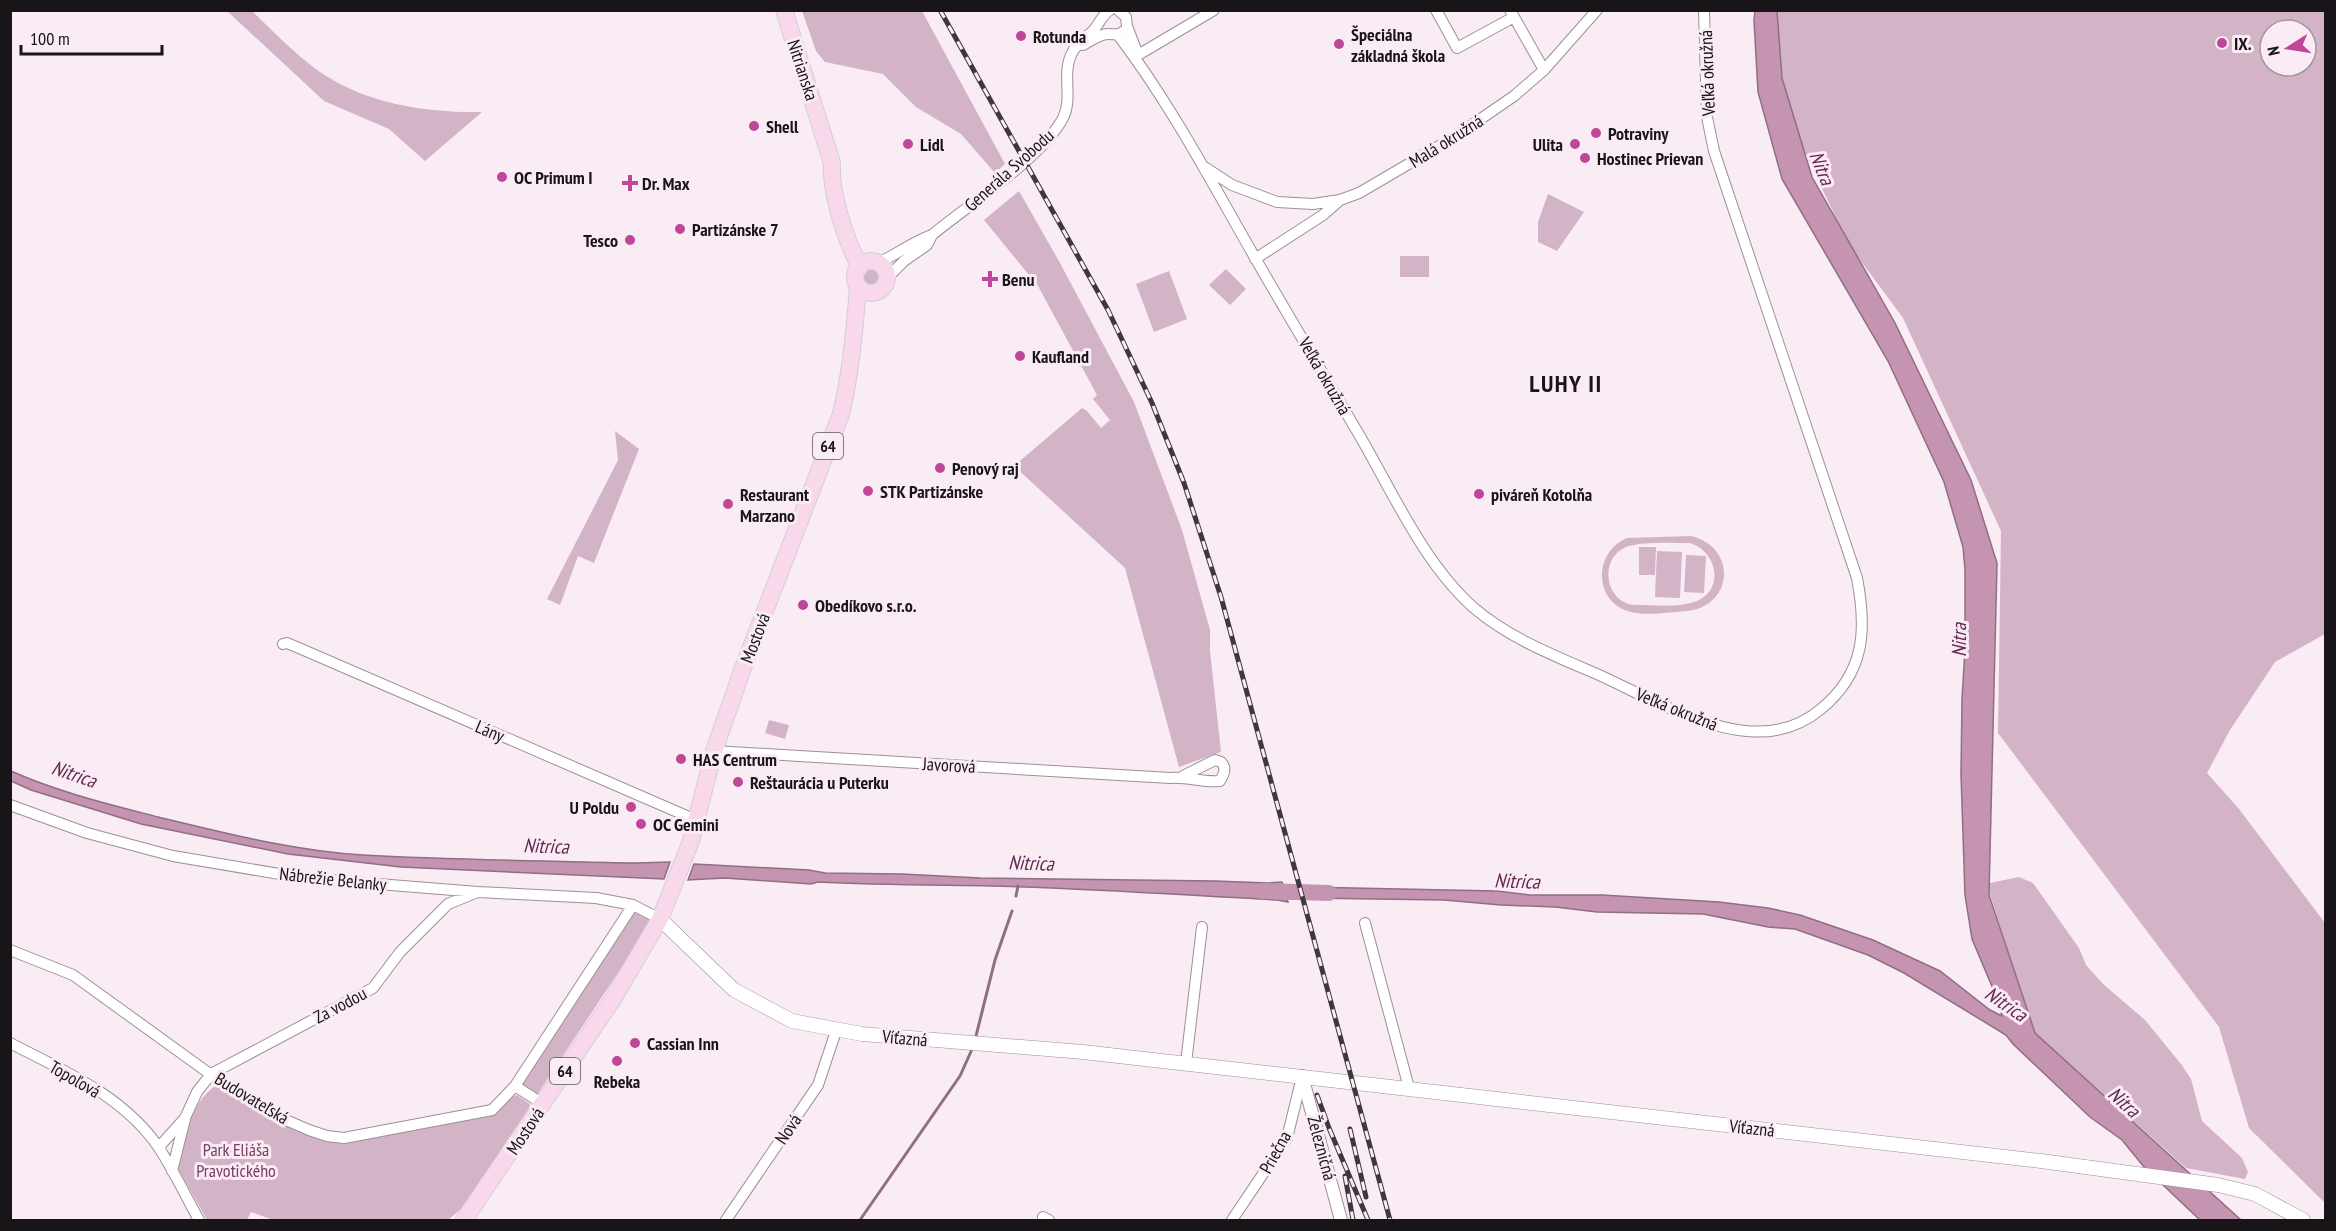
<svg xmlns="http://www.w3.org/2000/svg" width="2336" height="1231" viewBox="0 0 2336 1231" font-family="'PT Sans Narrow',sans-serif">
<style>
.green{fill:#d3b3c6;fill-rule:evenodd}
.water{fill:#c494b1;stroke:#906e83;stroke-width:1.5}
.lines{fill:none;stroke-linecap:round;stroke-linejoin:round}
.stream{stroke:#906e83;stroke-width:3}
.river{stroke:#c494b1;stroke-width:16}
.minor-casing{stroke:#9c9097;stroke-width:12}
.tertiary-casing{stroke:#9c9097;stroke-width:14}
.secondary-casing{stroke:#9c9097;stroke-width:15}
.primary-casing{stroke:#d1d0d1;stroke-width:18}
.minor{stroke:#fff;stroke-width:10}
.tertiary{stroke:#fff;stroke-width:12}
.secondary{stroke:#fff;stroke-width:14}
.primary{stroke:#fad8ec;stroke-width:16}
.rail-casing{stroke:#3e383c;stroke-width:5}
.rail{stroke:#faecf4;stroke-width:3;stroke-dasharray:9;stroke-linecap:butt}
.poi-dot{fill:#bf4699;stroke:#faecf4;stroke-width:2}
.labels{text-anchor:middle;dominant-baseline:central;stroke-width:6;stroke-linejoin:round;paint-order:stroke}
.shield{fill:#faecf4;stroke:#5c5559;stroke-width:1.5}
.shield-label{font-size:16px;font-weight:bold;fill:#181417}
.poi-label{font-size:18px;font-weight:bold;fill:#181417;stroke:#faecf4;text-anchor:start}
.street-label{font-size:18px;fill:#181417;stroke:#faecf4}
.park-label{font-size:18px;fill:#7a3c64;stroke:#faecf4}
.water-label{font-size:20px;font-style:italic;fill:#652951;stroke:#faecf4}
.district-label{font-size:24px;font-weight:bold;letter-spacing:1.5px;fill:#181417;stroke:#faecf4}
</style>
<rect width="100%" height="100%" fill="#faecf4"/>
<path class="green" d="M1776 10 2325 11V634L2275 662 2230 730 2207 773 2239 809 2325 923V1203L2249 1128 2219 1027 1998 733 2001 531 1903 318 1849 245 1790 121 1774 23ZM2270 30H2306V66H2270Z
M227 11H252C272 30 304 63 328 77 372 105 431 113 482 112L425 161 389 129 324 101Z
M802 11H922L1005 164 995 173 961 134 916 107 883 74 825 62 816 51Z
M1019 191 1060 263 1134 402 1182 530 1210 630V651L1221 752 1179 767 1125 568 1014 466 1082 408 1087 411 1101 428 1110 420 1093 399 1097 395 1038 286 984 220Z
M1548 194 1584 212 1557 251 1538 242V222Z
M1400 256H1429V277H1400Z
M860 278a11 11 0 1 1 22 0a11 11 0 1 1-22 0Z
M1226 269 1246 289 1230 305 1209 285Z
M1169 271 1187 319 1154 332 1136 284Z
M615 431 639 449 594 563 578 556 560 605 547 599 618 460Z
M1691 536C1737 547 1734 605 1688 611 1672 612 1646 616 1631 612 1593 603 1593 552 1627 538ZM1690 543C1717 551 1725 589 1697 601 1680 608 1655 605 1637 605 1606 606 1597 559 1626 547 1642 541 1673 543 1690 543Z
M1639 547H1656L1655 575H1639Z
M1657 551 1682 552 1680 598 1655 597Z
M1686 555 1706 556 1704 593 1684 592Z
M769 720 789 725 785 739 765 733Z
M2019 877 2033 883 2079 948 2086 965 2103 984 2145 1020 2181 1064 2191 1079 2202 1121 2242 1158 2248 1172 2245 1179 2186 1168 2034 1032 1990 894V883Z
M634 910 653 920 537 1095 519 1085Z
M216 1085 285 1124 316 1137 343 1144 493 1114 504 1099 517 1095 530 1104 528 1111 461 1209 448 1220H273L251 1212 247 1220H207L177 1167C185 1136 189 1105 216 1085Z"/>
<path class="water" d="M1755 11H1777L1782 78 1812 177 1895 323 1971 480 1997 563 1989 895 2035 1033 2241 1220H2200L2144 1167 2122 1140 2090 1117 2013 1044 2006 1035 1904 973 1868 955 1795 929 1768 927 1703 914 1597 912 1555 907 1501 905 1444 900 1308 898 1305 887 1497 891 1530 895H1602L1719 902 1768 908 1800 915 1873 940 1940 971 1990 1010 2002 1016 1999 1003 1972 939 1965 895 1961 774 1962 699 1965 650V570L1963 547 1944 482 1888 361 1782 179 1758 92 1754 20Z
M11 771C58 792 108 804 158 817 225 833 294 851 363 855 454 860 545 861 636 863L670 862 664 879 401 867 288 854 141 824 31 790 11 781Z
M694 864 809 870 825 873 902 874 980 878 1215 881 1268 883 1282 882 1288 902 1277 900C1181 895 1086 888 990 886 933 885 875 885 818 882L811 884 725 878 688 880Z"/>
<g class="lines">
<path class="stream" d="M1016 896 1018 886
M975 1040 995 960 1012 911
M860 1220 960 1076 973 1047"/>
<path class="river" d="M1262 891 1329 893"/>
<g class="minor-casing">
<path id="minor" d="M1118 10 1126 17 1127 26 1138 55
M1436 10 1457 48 1514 17
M1510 10 1544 70
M1118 35C1170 103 1211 181 1254 256 1289 317 1325 377 1361 438 1394 495 1425 565 1474 608 1509 638 1555 656 1597 674 1619 684 1640 695 1662 705 1713 727 1772 750 1821 709 1865 673 1867 630 1857 578L1714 151 1707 117 1704 10
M1083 45C1090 41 1100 34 1108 34 1116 34 1117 36 1124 31
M1138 55 1214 10
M1206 168 1232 185 1277 202 1313 204 1340 200 1359 193 1453 138 1514 96 1544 70 1597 10
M1255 259 1323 215 1340 200
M878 263C897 254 913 242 932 235 968 205 1042 158 1063 118 1073 99 1062 74 1071 55 1075 45 1085 38 1093 31 1099 24 1102 15 1110 10
M887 278 904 261 927 245 932 235
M283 644 287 643 299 648 696 820
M714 751 1170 778C1187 776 1203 783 1220 781 1224 774 1227 768 1221 762L1215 760 1183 776
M10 805 87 833 173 856 303 878 478 892 596 898 633 905 660 919
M1365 923 1409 1088
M10 950 73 975 228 1087 286 1120 309 1130 327 1136 344 1138 492 1110 515 1086 633 905
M10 1043C64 1071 124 1096 159 1148 174 1171 186 1197 199 1220
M1186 1063 1202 927
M515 1086 543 1104
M159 1147 185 1118 197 1092 211 1074 373 988 400 952 448 904 475 893
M172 1171 185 1119
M1043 1217 1049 1220
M726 1220 818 1085 836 1031
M1232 1220 1287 1138 1302 1077"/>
</g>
<g class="tertiary-casing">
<path id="tertiary" d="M1302 1076 1341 1220"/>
</g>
<g class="secondary-casing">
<path id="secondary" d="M660 919 734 990 792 1021 862 1034 1083 1052 2041 1161 2218 1185 2255 1194 2303 1220"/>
</g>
<g class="primary-casing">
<path id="primary" d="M784 10 832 163C830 193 846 241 860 267
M855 277a16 16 0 1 1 32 0a16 16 0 1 1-32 0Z
M464 1220 613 999 660 919 691 841 714 751 743 668 841 414C851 373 855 329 858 286"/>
</g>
<use href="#minor" class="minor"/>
<use href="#tertiary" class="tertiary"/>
<use href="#secondary" class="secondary"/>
<use href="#primary" class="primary"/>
<g class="rail-casing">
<path id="rail" d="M940 10 1108 310 1152 403 1184 483 1221 597 1390 1220
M1317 1095 1329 1128 1368 1220
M1350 1129 1366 1197
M1345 1176 1353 1220"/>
</g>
<use href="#rail" class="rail"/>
</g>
<g class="poi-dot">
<circle cx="1021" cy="36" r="6"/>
<circle cx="2222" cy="43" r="6"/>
<circle cx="1339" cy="44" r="6"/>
<circle cx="754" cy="126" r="6"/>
<circle cx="1596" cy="133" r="6"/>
<circle cx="908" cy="144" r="6"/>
<circle cx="1575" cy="144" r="6"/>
<circle cx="1585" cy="158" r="6"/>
<circle cx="502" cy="177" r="6"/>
<path d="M627 174h6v6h6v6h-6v6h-6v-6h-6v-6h6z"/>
<circle cx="680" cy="229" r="6"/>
<circle cx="630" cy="240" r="6"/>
<path d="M987 270h6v6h6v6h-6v6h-6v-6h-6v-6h6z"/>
<circle cx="1020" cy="356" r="6"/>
<circle cx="940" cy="468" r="6"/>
<circle cx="868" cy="491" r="6"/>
<circle cx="1479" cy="494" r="6"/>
<circle cx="728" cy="504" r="6"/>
<circle cx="803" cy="605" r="6"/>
<circle cx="681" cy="759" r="6"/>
<circle cx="738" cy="782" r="6"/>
<circle cx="631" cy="807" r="6"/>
<circle cx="641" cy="824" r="6"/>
<circle cx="635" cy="1043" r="6"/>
<circle cx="617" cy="1061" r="6"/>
</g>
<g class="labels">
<g class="shield">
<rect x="813" y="433" width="30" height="26" rx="4.5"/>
<rect x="550" y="1058" width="30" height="26" rx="4.5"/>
</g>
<g class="shield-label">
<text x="828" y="446">64</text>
<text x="565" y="1071">64</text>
</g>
<g class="poi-label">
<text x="1351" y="34">Špeciálna<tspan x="1351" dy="21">základná škola</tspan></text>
<text x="1033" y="36">Rotunda</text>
<text x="2234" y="43">IX.</text>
<text x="766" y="126">Shell</text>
<text x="1608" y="133">Potraviny</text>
<text x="920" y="144">Lidl</text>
<text x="1563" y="144" text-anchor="end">Ulita</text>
<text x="1597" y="158">Hostinec Prievan</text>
<text x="514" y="177">OC Primum I</text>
<text x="642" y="183">Dr. Max</text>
<text x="692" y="229">Partizánske 7</text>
<text x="618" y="240" text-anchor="end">Tesco</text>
<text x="1002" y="279">Benu</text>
<text x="1032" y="356">Kaufland</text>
<text x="952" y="468">Penový raj</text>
<text x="880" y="491">STK Partizánske</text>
<text x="740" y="494">Restaurant<tspan x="740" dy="21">Marzano</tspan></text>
<text x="1491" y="494">piváreň Kotolňa</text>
<text x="815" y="605">Obedíkovo s.r.o.</text>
<text x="693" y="759">HAS Centrum</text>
<text x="750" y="782">Reštaurácia u Puterku</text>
<text x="619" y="807" text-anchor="end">U Poldu</text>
<text x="653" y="824">OC Gemini</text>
<text x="647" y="1043">Cassian Inn</text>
<text x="617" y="1081" text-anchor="middle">Rebeka</text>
</g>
<g class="street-label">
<text transform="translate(803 70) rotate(72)">Nitrianska</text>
<text transform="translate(1707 73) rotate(-92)">Veľká okružná</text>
<text transform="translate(1446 141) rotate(-32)">Malá okružná</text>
<text transform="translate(1009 170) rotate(-42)">Generála Svobodu</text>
<text transform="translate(1325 376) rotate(60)">Veľká okružná</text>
<text transform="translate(755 638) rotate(-69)">Mostová</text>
<text transform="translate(1677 709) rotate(22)">Veľká okružná</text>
<text transform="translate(490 731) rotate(23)">Lány</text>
<text transform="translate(949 765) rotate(3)">Javorová</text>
<text transform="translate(333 879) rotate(6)">Nábrežie Belanky</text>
<text transform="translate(340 1005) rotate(-28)">Za vodou</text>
<text transform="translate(905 1038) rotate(5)">Víťazná</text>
<text transform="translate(75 1079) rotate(30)">Topoľová</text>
<text transform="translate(252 1098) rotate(31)">Budovateľská</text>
<text transform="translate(1752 1128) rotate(6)">Víťazná</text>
<text transform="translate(788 1129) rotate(-56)">Nová</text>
<text transform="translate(525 1131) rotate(-56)">Mostová</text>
<text transform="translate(1322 1148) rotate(75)">Železničná</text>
<text transform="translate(1275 1152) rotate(-61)">Priečna</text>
</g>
<g class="park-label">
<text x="236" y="1149">Park Eliáša<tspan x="236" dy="21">Pravotického</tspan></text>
</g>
<g class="water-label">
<text transform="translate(1822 168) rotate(68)">Nitra</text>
<text transform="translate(1959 640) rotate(-90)">Nitra</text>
<text transform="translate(74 774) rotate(19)">Nitrica</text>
<text transform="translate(546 846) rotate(2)">Nitrica</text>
<text transform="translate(1031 863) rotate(2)">Nitrica</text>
<text transform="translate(1517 881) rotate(2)">Nitrica</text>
<text transform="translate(2006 1004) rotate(34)">Nitrica</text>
<text transform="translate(2124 1102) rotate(42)">Nitra</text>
</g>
<g class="district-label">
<text x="1566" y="383">LUHY II</text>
</g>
</g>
<rect width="2336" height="1231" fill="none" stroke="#181417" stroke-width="24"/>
<g transform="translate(2288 48) rotate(258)"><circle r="28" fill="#faecf4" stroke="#a0969c" stroke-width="1.5"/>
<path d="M0-4.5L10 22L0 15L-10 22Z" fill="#bf4699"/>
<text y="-9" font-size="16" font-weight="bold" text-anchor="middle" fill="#181417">N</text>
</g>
<path d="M21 45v9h141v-9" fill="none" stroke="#181417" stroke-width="3"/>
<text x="30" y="45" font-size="18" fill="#181417" stroke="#faecf4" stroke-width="4.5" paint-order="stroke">100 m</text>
</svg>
